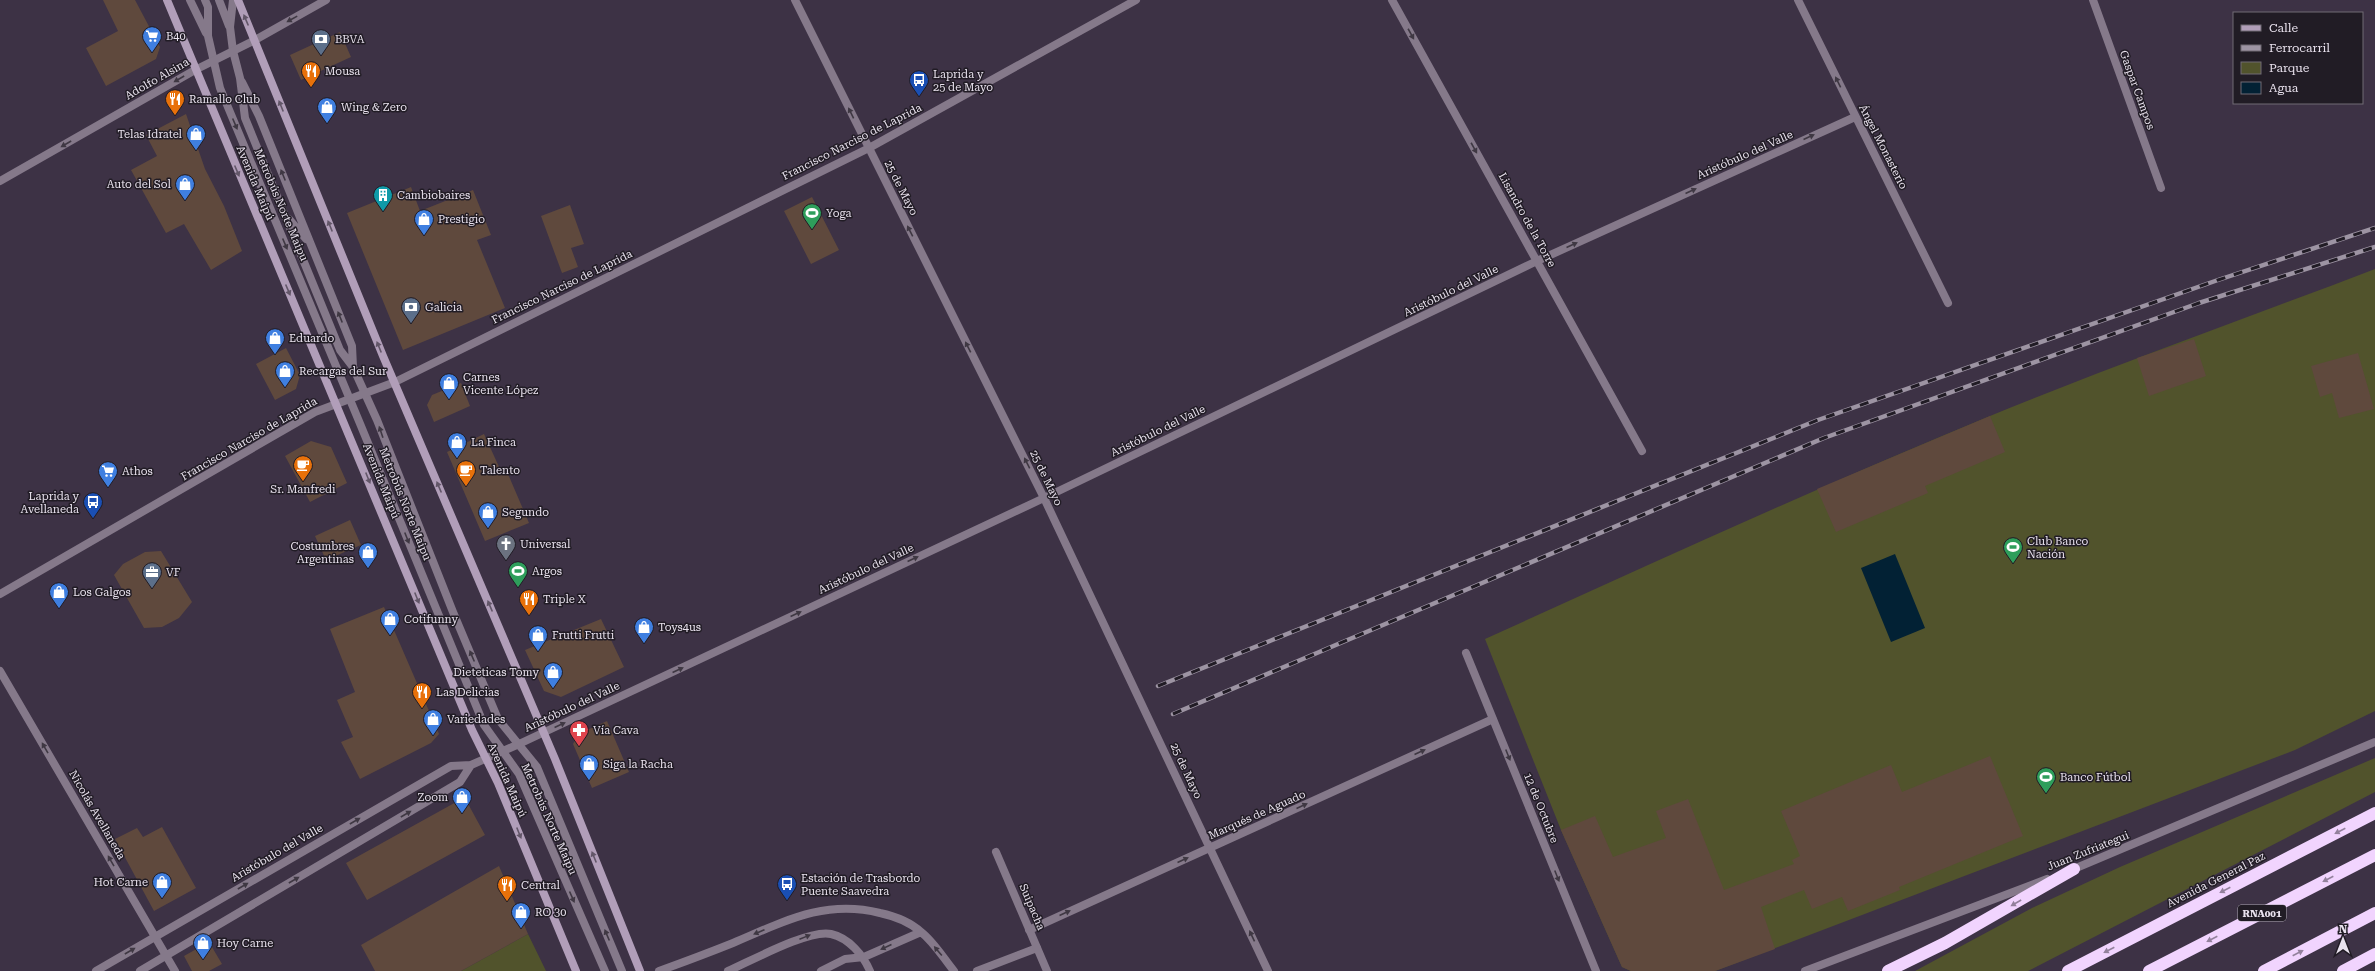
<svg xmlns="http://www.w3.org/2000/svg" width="2375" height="971" viewBox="0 0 2375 971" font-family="'Roboto Serif',serif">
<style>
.green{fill:#51532c}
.water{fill:#022134}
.building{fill:#5f493d}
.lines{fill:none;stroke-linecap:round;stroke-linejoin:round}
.service{stroke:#85798a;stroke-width:8}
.minor{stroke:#85798a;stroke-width:8}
.tertiary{stroke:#85798a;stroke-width:8}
.secondary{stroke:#b19eb9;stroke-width:8}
.motorway{stroke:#f1d4fe;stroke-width:12}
.rail-casing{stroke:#9d94a3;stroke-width:4.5}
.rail{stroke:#211c25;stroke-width:3;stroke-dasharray:9;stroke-linecap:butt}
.oneway{fill:#3f3843}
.oneway2{fill:#625668}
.oneway3{fill:#93819c}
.labels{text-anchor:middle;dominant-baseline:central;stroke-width:3;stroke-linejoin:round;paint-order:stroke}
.shield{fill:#211c25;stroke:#ada7b2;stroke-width:1}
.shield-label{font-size:10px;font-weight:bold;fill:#e9e2ee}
.poi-label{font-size:11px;fill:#e9e2ee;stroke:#211c25;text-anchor:start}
.street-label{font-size:11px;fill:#e9e2ee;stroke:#211c25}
</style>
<rect width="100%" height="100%" fill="#3d3245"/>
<path class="green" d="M2375 269V711L2295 750 1715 971H1631L1622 967 1561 830 1485 639C1653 563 1820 486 1990 416 2117 364 2247 318 2375 269Z
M2375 758V792L2028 971H1915L2032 908 2120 867Z
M528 934 546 971H461Z"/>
<path class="water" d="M1895 554 1925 628 1891 642 1861 568Z"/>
<path class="building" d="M103 0H135L160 47 156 59 106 86 86 48 118 31Z
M340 32 351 57 301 80 290 55Z
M186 114 205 169 224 206 242 251 211 270 184 224 166 233 131 170 157 156 146 135Z
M411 187 420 211 473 190 491 235 477 240 505 308 403 350 347 213Z
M812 197 839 250 811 264 784 211Z
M570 205 584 244 571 248 578 267 562 273 541 216Z
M2194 339 2206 376 2149 396 2137 358Z
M286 348 300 375 296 389 275 400 256 364Z
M2358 353 2374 409 2339 418 2332 393 2320 397 2311 366Z
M461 383 470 406 434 422 427 405 432 395Z
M1990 416 2005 452 1925 486 1928 493 1836 532 1817 489Z
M484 434 500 469 505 467 529 523 485 541 447 452Z
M311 441 331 447 347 483 310 502 285 456Z
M350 520 361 545 326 560 315 536Z
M161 551 192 602 179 618 162 627 144 628 114 575 123 564 145 552Z
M384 607 439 734 431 743 360 779 341 742 353 737 337 700 355 692 330 629Z
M601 619 624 667 561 697 544 691 525 650Z
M607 721 629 772 592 788 573 744 578 734Z
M1990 756 2023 836 1899 887 1900 890 1848 911 1842 897 1812 909 1804 890 1761 907 1775 949 1715 971H1631L1622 967 1561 830 1595 816 1613 857 1666 838 1656 811 1688 799 1724 890 1794 864 1792 860 1800 856 1781 811 1891 765 1902 792Z
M466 800 485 835 367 900 346 863 458 801Z
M162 827 196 888 154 911 115 839 137 828 143 837Z
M499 866 528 934 461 971H375L361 945Z
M209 942 222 964 209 971H192L184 956Z"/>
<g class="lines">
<path class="service" d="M190 0 206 33
M205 0 208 7V36L220 88 361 426 484 725 519 774 605 971
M219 0 229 26
M233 0 230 27 233 51 240 78 245 118 340 350 353 367 377 420 453 612 498 719 537 767 622 971
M242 82 259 116 352 346 353 367
M289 219 306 239
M659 971C684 962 708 953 733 943 783 922 824 899 880 913 894 916 910 922 921 932 934 942 944 959 954 971
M728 971C751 961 809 929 831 934 849 938 863 955 870 971
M821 971 845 959 864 957 921 932
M977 971 1037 948"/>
<path class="minor" d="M795 0 1044 498 1268 971
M1392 0 1642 451
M1798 0 1948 303
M2093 0 2161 188
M0 181 195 70 255 40 326 0
M1466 653 1596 971
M0 671 175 971
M996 852 1047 971
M1029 930 1493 719
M96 971 451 766 471 765 519 744 1044 498 1537 261 1855 117
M140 971 460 782 471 765"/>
<path class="tertiary" d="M0 594 315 412 395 382 869 148 1136 0
M2069 871 2375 742
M1805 971 2047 879"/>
<path class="secondary" d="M167 0 472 730 498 783 576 971
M238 0 383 356 555 759 640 971"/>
<path class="motorway" d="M1888 971 1945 943 2074 869
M2068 971 2375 813
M2149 971 2375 855
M2264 971 2375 913
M2343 971 2375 954"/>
<g class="rail-casing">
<path id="rail" d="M1158 686 1818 420 2218 280 2375 228
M1173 714 1824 438 2199 303 2375 247"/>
</g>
<use href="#rail" class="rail"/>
</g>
<defs><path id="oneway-solid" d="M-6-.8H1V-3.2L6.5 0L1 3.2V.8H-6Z"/></defs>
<g class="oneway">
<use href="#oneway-solid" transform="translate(292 19) rotate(151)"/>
<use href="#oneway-solid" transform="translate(1411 34) rotate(61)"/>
<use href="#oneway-solid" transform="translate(179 79) rotate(150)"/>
<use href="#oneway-solid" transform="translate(1838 82) rotate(-116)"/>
<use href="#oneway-solid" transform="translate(851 113) rotate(-116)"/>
<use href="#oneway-solid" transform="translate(235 124) rotate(67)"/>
<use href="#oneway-solid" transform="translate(1809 137) rotate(-24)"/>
<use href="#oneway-solid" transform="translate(66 144) rotate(150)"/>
<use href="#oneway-solid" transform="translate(1474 148) rotate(61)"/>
<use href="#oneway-solid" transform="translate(283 175) rotate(-112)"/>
<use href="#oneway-solid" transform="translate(1691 191) rotate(-24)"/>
<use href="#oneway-solid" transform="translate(910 231) rotate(-117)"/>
<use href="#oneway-solid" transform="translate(285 244) rotate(67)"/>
<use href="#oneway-solid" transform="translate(1572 245) rotate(-24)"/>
<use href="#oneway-solid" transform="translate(340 317) rotate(-112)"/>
<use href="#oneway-solid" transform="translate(968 347) rotate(-117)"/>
<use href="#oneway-solid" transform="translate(381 432) rotate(-109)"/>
<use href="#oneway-solid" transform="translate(1027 463) rotate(-117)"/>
<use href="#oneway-solid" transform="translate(407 538) rotate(68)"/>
<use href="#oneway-solid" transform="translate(913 559) rotate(-25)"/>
<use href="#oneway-solid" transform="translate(796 614) rotate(-25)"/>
<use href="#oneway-solid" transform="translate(472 656) rotate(-113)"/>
<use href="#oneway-solid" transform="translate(678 670) rotate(-25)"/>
<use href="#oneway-solid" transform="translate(560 725) rotate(-25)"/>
<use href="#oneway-solid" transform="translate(45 748) rotate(-120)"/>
<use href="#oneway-solid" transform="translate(1420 752) rotate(-24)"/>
<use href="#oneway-solid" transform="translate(1508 755) rotate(68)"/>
<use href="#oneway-solid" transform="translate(1302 806) rotate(-24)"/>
<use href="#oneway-solid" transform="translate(406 814) rotate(-30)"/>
<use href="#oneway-solid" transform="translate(355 821) rotate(-30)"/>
<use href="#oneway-solid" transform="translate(1183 860) rotate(-24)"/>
<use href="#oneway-solid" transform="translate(111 861) rotate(-120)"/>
<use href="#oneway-solid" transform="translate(1557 876) rotate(68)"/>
<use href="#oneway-solid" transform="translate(294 880) rotate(-30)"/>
<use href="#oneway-solid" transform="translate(243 886) rotate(-30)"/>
<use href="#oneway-solid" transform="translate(572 897) rotate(66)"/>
<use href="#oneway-solid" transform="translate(1065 913) rotate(-24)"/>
<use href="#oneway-solid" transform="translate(759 932) rotate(157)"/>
<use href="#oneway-solid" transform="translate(607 935) rotate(-113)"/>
<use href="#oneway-solid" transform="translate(1252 936) rotate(-115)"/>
<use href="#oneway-solid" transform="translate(805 937) rotate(-22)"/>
<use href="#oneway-solid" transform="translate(886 947) rotate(156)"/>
<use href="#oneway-solid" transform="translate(130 951) rotate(-30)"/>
<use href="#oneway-solid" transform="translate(938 951) rotate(-130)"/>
</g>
<g class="oneway2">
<use href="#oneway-solid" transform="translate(246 20) rotate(-113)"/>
<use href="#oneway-solid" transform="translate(281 106) rotate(-112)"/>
<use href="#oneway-solid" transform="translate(237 171) rotate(67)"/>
<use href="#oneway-solid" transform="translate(330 226) rotate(-112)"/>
<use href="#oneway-solid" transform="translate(288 290) rotate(67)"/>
<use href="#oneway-solid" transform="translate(379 347) rotate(-112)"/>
<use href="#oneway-solid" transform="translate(368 478) rotate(68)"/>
<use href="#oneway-solid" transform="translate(439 487) rotate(-113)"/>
<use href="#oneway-solid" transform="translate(417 598) rotate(68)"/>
<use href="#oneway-solid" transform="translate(490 606) rotate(-113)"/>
<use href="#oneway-solid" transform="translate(519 833) rotate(68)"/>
<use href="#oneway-solid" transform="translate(594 857) rotate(-112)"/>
</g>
<g class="oneway3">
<use href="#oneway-solid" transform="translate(2340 831) rotate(153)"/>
<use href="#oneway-solid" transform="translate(2328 879) rotate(153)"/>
<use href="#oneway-solid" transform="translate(2225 890) rotate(153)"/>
<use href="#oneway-solid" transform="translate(2016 903) rotate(150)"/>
<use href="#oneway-solid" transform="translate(2212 939) rotate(153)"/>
<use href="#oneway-solid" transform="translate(2109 950) rotate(153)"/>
<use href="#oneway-solid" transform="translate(2298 953) rotate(-27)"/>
</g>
<defs>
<g id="supermarket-pin" transform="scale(1)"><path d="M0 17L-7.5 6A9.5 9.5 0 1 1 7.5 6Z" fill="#3f7fe0" stroke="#211c25"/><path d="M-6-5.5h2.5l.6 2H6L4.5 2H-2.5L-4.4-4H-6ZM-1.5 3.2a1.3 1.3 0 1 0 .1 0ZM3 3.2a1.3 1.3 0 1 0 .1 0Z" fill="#fff"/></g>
<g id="bank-pin" transform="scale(1)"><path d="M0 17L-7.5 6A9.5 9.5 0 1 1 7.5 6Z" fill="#5c6f8a" stroke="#211c25"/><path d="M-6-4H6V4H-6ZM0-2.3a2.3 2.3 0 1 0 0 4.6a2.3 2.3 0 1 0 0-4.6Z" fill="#fff"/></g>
<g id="restaurant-pin" transform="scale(1)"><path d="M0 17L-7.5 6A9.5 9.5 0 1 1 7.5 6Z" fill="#e8710a" stroke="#211c25"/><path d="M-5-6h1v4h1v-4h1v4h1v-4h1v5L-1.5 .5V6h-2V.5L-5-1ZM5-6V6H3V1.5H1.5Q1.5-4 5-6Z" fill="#fff"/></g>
<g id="bus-pin" transform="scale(1)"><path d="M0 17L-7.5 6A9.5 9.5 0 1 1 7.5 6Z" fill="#1a4fb4" stroke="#211c25"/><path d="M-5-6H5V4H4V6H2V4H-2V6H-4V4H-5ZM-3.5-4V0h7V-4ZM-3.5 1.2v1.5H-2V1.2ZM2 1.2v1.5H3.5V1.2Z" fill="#fff"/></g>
<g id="shop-pin" transform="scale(1)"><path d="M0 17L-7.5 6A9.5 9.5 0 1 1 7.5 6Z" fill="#3f7fe0" stroke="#211c25"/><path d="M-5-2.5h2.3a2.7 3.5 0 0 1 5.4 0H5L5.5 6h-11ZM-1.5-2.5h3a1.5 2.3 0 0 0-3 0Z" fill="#fff"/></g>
<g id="building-pin" transform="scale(1)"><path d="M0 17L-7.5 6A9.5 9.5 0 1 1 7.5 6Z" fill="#0f9aa8" stroke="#211c25"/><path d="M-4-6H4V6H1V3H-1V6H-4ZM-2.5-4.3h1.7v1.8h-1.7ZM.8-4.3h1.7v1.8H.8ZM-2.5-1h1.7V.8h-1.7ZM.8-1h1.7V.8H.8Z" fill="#fff"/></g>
<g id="stadium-pin" transform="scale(1)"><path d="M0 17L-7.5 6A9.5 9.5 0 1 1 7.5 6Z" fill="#2e9e5b" stroke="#211c25"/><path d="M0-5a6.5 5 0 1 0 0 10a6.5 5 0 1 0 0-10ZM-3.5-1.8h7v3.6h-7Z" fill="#fff"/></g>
<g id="cafe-pin" transform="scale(1)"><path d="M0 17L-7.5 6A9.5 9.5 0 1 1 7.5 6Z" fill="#e8710a" stroke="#211c25"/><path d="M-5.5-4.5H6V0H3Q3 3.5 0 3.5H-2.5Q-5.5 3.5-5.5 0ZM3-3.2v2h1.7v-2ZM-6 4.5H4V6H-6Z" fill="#fff"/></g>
<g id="church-pin" transform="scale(1)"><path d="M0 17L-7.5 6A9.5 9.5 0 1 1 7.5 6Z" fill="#6b7280" stroke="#211c25"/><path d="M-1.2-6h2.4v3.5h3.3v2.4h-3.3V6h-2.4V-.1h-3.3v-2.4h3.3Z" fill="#fff"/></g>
<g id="office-pin" transform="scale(1)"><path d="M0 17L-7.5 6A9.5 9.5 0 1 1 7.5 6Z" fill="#5c6f8a" stroke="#211c25"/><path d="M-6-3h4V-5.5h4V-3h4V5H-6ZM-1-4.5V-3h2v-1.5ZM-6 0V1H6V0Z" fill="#fff"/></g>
<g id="pharmacy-pin" transform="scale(1)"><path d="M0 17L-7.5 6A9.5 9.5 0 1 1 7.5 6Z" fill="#e0444e" stroke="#211c25"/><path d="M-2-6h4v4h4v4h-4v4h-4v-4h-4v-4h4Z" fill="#fff"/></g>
</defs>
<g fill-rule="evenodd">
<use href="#supermarket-pin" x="152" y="36"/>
<use href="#bank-pin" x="321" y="39"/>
<use href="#restaurant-pin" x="311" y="71"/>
<use href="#bus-pin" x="919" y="80"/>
<use href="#restaurant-pin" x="175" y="99"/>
<use href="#shop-pin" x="327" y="107"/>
<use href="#shop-pin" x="196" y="134"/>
<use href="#shop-pin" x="185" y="184"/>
<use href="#building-pin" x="383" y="195"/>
<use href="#stadium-pin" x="812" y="213"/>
<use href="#shop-pin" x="424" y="219"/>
<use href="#bank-pin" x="411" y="307"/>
<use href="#shop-pin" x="275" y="338"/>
<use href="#shop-pin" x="285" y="371"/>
<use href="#shop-pin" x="449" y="383"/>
<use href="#shop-pin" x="457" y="442"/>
<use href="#cafe-pin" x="303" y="465"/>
<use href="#cafe-pin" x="466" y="470"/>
<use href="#supermarket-pin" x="108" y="471"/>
<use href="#bus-pin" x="93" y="502"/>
<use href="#shop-pin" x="488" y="512"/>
<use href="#church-pin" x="506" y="544"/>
<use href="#stadium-pin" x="2013" y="547"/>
<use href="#shop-pin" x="368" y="552"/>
<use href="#stadium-pin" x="518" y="571"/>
<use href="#office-pin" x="152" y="572"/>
<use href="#shop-pin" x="59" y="592"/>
<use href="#restaurant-pin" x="529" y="599"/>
<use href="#shop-pin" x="390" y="619"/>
<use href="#shop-pin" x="644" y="627"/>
<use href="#shop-pin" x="538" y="635"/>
<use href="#shop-pin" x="553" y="672"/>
<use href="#restaurant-pin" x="422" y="692"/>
<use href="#shop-pin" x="433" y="719"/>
<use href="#pharmacy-pin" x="579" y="730"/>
<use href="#shop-pin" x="589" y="764"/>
<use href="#stadium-pin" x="2046" y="777"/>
<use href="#shop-pin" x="462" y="797"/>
<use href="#shop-pin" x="162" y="882"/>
<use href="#bus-pin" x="787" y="884"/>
<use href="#restaurant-pin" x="507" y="885"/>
<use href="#shop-pin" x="521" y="912"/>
<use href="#shop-pin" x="203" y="943"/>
</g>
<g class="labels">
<rect class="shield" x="2238" y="905" width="48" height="16" rx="3"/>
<g class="shield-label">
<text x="2262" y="913">RNA001</text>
</g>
<g class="poi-label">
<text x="166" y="36">B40</text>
<text x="335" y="39">BBVA</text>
<text x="325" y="71">Mousa</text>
<text x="933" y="74">Laprida y<tspan x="933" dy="13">25 de Mayo</tspan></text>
<text x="189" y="99">Ramallo Club</text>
<text x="341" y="107">Wing &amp; Zero</text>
<text x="182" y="134" text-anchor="end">Telas Idratel</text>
<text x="171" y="184" text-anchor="end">Auto del Sol</text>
<text x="397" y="195">Cambiobaires</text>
<text x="826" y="213">Yoga</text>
<text x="438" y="219">Prestigio</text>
<text x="425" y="307">Galicia</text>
<text x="289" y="338">Eduardo</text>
<text x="299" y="371">Recargas del Sur</text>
<text x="463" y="377">Carnes<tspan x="463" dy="13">Vicente López</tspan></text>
<text x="471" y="442">La Finca</text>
<text x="480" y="470">Talento</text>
<text x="122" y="471">Athos</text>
<text x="303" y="489" text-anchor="middle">Sr. Manfredi</text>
<text x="79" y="496" text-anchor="end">Laprida y<tspan x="79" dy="13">Avellaneda</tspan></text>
<text x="502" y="512">Segundo</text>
<text x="2027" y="541">Club Banco<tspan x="2027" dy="13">Nación</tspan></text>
<text x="520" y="544">Universal</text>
<text x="354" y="546" text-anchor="end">Costumbres<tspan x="354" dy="13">Argentinas</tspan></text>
<text x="532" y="571">Argos</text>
<text x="166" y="572">VF</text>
<text x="73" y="592">Los Galgos</text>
<text x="543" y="599">Triple X</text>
<text x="404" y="619">Cotifunny</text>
<text x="658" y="627">Toys4us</text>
<text x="552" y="635">Frutti Frutti</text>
<text x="539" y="672" text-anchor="end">Dieteticas Tomy</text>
<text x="436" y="692">Las Delicias</text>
<text x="447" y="719">Variedades</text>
<text x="593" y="730">Vía Cava</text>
<text x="603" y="764">Siga la Racha</text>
<text x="2060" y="777">Banco Fútbol</text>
<text x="448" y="797" text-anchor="end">Zoom</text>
<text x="801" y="878">Estación de Trasbordo<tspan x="801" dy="13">Puente Saavedra</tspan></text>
<text x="148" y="882" text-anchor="end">Hot Carne</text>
<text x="521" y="885">Central</text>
<text x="535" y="912">RO 30</text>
<text x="217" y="943">Hoy Carne</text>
</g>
<g class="street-label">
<text transform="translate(157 79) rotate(-30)">Adolfo Alsina</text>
<text transform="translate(2137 90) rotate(70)">Gaspar Campos</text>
<text transform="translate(852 142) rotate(-27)">Francisco Narciso de Laprida</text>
<text transform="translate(1883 147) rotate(63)">Ángel Monasterio</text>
<text transform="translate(1745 155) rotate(-24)">Aristóbulo del Valle</text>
<text transform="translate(255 183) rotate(67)">Avenida Maipú</text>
<text transform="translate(901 188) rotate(63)">25 de Mayo</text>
<text transform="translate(281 205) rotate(67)">Metrobús Norte Maipu</text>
<text transform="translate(1527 220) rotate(61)">Lisandro de la Torre</text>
<text transform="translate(562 287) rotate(-26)">Francisco Narciso de Laprida</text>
<text transform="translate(1451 291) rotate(-26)">Aristóbulo del Valle</text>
<text transform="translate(1158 431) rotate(-26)">Aristóbulo del Valle</text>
<text transform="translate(249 439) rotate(-30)">Francisco Narciso de Laprida</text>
<text transform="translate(1046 478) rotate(64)">25 de Mayo</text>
<text transform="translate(381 481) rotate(68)">Avenida Maipú</text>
<text transform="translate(405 504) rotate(68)">Metrobús Norte Maipu</text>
<text transform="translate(866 569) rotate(-25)">Aristóbulo del Valle</text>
<text transform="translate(572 707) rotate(-25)">Aristóbulo del Valle</text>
<text transform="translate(1186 771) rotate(65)">25 de Mayo</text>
<text transform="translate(507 780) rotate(66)">Avenida Maipú</text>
<text transform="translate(1541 808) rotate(68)">12 de Octubre</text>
<text transform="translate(97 815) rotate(60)">Nicolás Avellaneda</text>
<text transform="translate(1257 815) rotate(-24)">Marqués de Aguado</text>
<text transform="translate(549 819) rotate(66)">Metrobús Norte Maipu</text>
<text transform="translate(2088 851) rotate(-22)">Juan Zufriategui</text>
<text transform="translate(277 853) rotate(-30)">Aristóbulo del Valle</text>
<text transform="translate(2216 880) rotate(-27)">Avenida General Paz</text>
<text transform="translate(1032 907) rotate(67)">Suipacha</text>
</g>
</g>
<rect x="2233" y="12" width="130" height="92" fill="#211c25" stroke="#716b75"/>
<rect x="2241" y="25" width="20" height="6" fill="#b19eb9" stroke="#716b75"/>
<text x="2269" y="32" font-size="12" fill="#e9e2ee">Calle</text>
<rect x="2241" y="45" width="20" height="6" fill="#9d94a3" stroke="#716b75"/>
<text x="2269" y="52" font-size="12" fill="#e9e2ee">Ferrocarril</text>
<rect x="2241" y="62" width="20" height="12" fill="#51532c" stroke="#716b75"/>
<text x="2269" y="72" font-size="12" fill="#e9e2ee">Parque</text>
<rect x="2241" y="82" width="20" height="12" fill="#022134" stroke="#716b75"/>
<text x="2269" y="92" font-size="12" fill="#e9e2ee">Agua</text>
<g transform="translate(2343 939)" stroke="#211c25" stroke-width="3" paint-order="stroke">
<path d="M0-3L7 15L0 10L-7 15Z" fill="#e9e2ee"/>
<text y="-6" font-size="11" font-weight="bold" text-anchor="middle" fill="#e9e2ee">N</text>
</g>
</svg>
